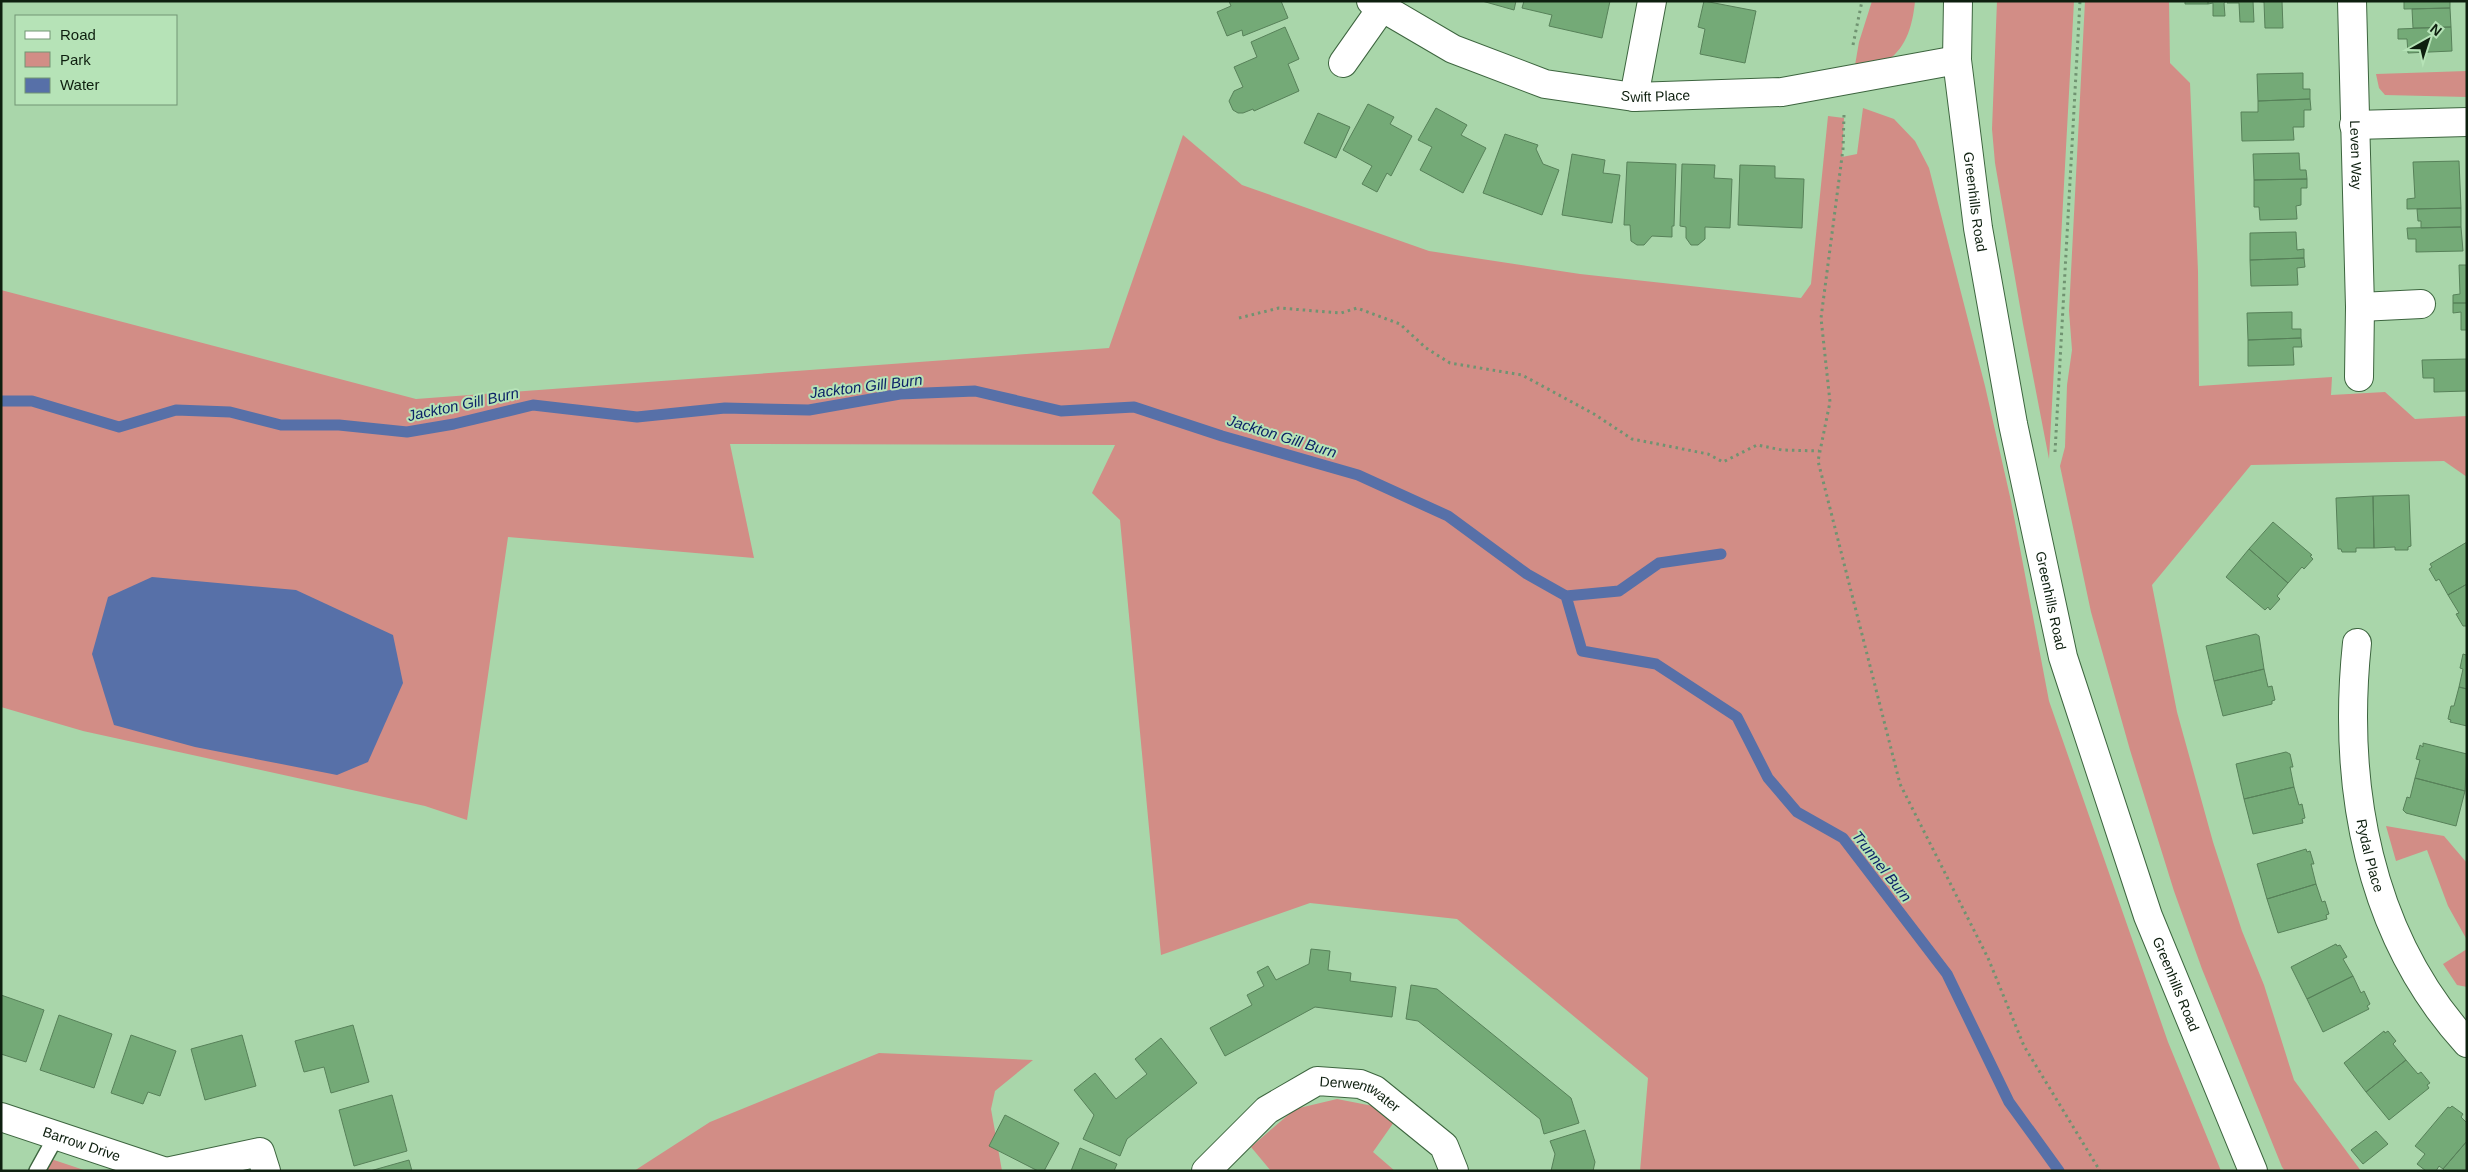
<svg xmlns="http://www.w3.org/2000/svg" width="2468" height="1172" viewBox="0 0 2468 1172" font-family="Arial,sans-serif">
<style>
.green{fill:#d28d86}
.water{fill:#5770a8}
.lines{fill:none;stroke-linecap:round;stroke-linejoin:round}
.stream{stroke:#5770a8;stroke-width:11}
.building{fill:#74aa77;stroke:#578159}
.lane-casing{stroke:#3d653f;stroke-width:18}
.street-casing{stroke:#3d653f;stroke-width:30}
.secondary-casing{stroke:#3d653f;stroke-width:30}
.path{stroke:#709371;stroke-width:3;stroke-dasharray:2.5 4;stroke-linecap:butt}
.lane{stroke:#fff;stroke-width:15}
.street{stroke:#fff;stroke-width:28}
.secondary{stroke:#fff;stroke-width:28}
.labels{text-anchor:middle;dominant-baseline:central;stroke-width:4;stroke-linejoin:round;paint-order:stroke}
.street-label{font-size:14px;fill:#0e1f0f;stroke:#b6e3b7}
.water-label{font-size:15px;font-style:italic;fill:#0d2367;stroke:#b6e3b7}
</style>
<rect width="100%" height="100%" fill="#a9d6aa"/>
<path class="green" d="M1872 1H1915C1913 23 1907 47 1888 60 1879 66 1865 68 1854 71L1859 42Z
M1997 1H2074L2049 459 2023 324 1995 163 1992 129Z
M2085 1H2169L2170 63 2190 83 2198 271 2199 386 2332 377 2331 395 2385 392 2415 419 2467 416V477L2444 461 2251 465 2152 585 2177 712 2213 842 2242 931 2264 985 2294 1080 2361 1171H2285L2282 1167 2202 969 2174 891 2130 750 2091 612 2060 466 2065 447 2067 385 2072 350 2069 311Z
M2467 71V97L2385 95 2379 88 2376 74Z
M1863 108 1894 119 1915 141 1929 168 1985 386 2011 501 2049 701 2168 1042 2221 1171H1640L1648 1078 1457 919 1310 903 1161 955 1120 520 1092 493 1115 445 730 444 754 558 508 537 467 820 425 806 83 731 1 707V290L416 399 1109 348 1183 135 1242 185 1429 251 1580 274 1801 298 1811 284 1828 116 1844 118 1842 157 1857 154Z
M2386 826 2444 836 2467 863V940L2448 906 2427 850 2396 861Z
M2467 949V987L2457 985 2443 964Z
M879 1053 1033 1060 995 1091 991 1109 1002 1171H634L710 1122Z
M1337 1099 1373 1106 1394 1122 1373 1152 1395 1171H1271L1251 1147 1295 1109Z
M51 1159 87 1171H47Z"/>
<path class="water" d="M152 577 296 590 393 635 403 683 368 762 337 775 195 747 114 725 92 654 108 597Z"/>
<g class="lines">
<path class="stream" d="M1 401H32L119 427 176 410 230 412 281 425H339L407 432 454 424 533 405 637 417 725 408 809 410 900 394 975 391 1061 411 1134 407 1222 436 1358 475 1448 516 1527 574 1566 596 1619 591 1659 563 1721 554
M1566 596 1582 651 1656 664 1737 717 1768 778 1797 812 1843 838 1947 974 2009 1102 2059 1171"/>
</g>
<path class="building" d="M1229 1H1281L1288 18 1243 36 1242 30 1227 36 1217 12 1231 6Z
M1482 1H1516L1514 10Z
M1524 1H1610L1602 38 1549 26 1552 15 1522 8Z
M1704 1 1756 11 1745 63 1700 54 1705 29 1698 27Z
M2185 1H2208V4H2185Z
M2208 1H2227L2224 3 2225 16H2213V3L2208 4Z
M2227 1H2253L2254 22H2240L2239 3H2227Z
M2253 1H2282L2283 28H2265L2264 2Z
M2404 1H2450V8L2404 9Z
M2450 8 2451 27 2413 28 2412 9Z
M1285 27 1299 59 1288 64 1299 91 1254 111 1253 109 1243 113H1238L1233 110 1229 101 1234 91 1243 87 1234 67 1257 57 1251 42Z
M2451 27 2452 51 2408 53 2407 39H2398V29Z
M2303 73V89H2310V99L2258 101 2257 74Z
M2310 99 2311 110H2304V127H2293L2294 140 2242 141 2241 112H2258V101Z
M1368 104 1394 117 1390 124 1412 136 1391 176 1387 173 1377 192 1362 184 1372 166 1343 150Z
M1436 108 1467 125 1461 135 1486 148 1463 193 1420 170 1432 147 1418 140Z
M1318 113 1350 127 1336 158 1304 143Z
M1505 134 1538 145 1536 149 1543 164 1559 170 1542 215 1483 193Z
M2299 153 2300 170H2306L2307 179 2254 180 2253 154Z
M1572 154 1605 160 1603 173 1620 175 1612 223 1562 215Z
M2459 161 2461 208 2407 209V199L2415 198 2413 162Z
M1627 162 1676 164 1674 226H1672V237L1652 236 1644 245H1637L1631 241 1630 225H1624Z
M1682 164 1715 165 1714 178 1732 179 1730 228 1705 227V239L1698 245H1691L1686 238V227L1680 226Z
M1740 165 1775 166V178L1804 179 1802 228 1738 225Z
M2307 179V188H2301V205L2296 206 2297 219 2260 220 2259 207H2254V180Z
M2461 208V227L2421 228V221H2418L2417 209Z
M2461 227 2463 251 2416 252V239H2408L2407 228Z
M2296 232 2297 250 2304 249V258L2250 260V233Z
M2304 258 2305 267 2297 268 2298 285 2251 286 2250 260Z
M2459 265H2467V303H2453V295L2460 294Z
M2453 303H2467V330H2461V312L2453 313Z
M2292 312V329H2301V338L2248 340 2247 313Z
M2301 338 2302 347H2293L2294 365 2248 366V340Z
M2467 359V391L2434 392V378H2423L2422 360Z
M2409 495 2411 546 2408 547V550H2395V547L2374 548 2373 496Z
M2373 496 2374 548H2356V552H2342L2341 549H2338L2336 498Z
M2273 522 2312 555 2310 556 2313 559 2304 569 2302 567 2288 583 2249 549Z
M2467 542V584L2448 595 2439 579 2436 581 2429 569 2432 567 2430 564Z
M2249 549 2288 583 2277 596 2280 599 2270 610 2268 607 2265 610 2226 577Z
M2467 584V626H2463L2456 614 2459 613 2448 595Z
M2256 634 2259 636 2264 669 2214 681 2206 646Z
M2467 652V689L2459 687 2463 669 2460 668 2463 654 2466 655Z
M2264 669 2268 687 2272 686 2275 700 2272 701V704L2223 716 2214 681Z
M2459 687 2467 689V726L2450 722 2451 720 2448 719 2451 706H2454Z
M2423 743 2467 754 2465 791 2415 778 2420 760 2416 759 2420 745 2423 747Z
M2286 752 2290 754 2293 767H2290L2294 787 2244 799 2236 764Z
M2415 778 2465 791 2456 826 2406 813 2403 810 2407 797 2410 798Z
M2294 787 2299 805 2302 804 2305 818 2302 819 2303 823 2253 834 2244 799Z
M2306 849 2307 852 2310 851 2314 864H2311L2316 884 2267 899 2257 864Z
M2316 884 2322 902 2325 901 2329 914 2326 915 2327 919 2278 933 2267 899Z
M2336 944 2337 946 2340 945 2347 957 2343 959 2353 976 2307 999 2291 967Z
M1311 949 1330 951 1328 970 1351 973 1350 981 1396 987 1392 1017 1315 1007 1225 1056 1210 1028 1252 1005 1247 995 1264 986 1257 972 1268 966 1276 980 1309 964Z
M2353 976 2361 993 2364 991 2370 1004 2367 1006 2369 1009 2323 1032 2307 999Z
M1411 985 1437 989 1571 1098 1579 1123 1544 1134 1540 1119 1418 1021 1406 1019Z
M1 995 44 1010 26 1062 1 1054Z
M59 1015 112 1034 94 1088 40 1070Z
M353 1025 369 1082 331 1093 324 1067 304 1072 295 1041Z
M2384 1031 2385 1033 2388 1031 2396 1041 2393 1044 2406 1060 2366 1092 2344 1063Z
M131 1035 176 1051 160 1096 148 1092 143 1104 111 1093Z
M242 1035 256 1086 205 1100 191 1049Z
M1161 1038 1197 1083 1127 1139 1120 1156 1083 1139 1094 1115 1074 1090 1095 1073 1116 1099 1147 1074 1135 1059Z
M2406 1060 2418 1074 2421 1072 2430 1083 2427 1085 2429 1088 2389 1120 2366 1092Z
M392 1095 407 1151 354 1166 339 1110Z
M2452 1106 2463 1114 2461 1117 2467 1123V1141L2443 1169 2439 1166 2436 1171H2426L2417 1164 2425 1154 2415 1146 2448 1107 2450 1108Z
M1005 1115 1059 1143 1044 1171H1038L989 1146Z
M1585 1130 1595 1162 1593 1171H1551L1555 1154 1550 1141Z
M2376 1131 2388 1144 2363 1164 2351 1150Z
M2467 1141V1171H2445L2443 1169Z
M1080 1148 1117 1164 1114 1171H1071Z
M409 1160 412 1171H370Z"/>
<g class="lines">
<g class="lane-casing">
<path id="lane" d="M37 1171 57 1135"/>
</g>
<g class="street-casing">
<g id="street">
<path id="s1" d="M1371 1 1453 49 1545 84 1634 97 1782 92 1957 60"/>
<path id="s2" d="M2352 1 2360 307 2359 377"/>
<path d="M1343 63 1381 9"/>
<path d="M1634 97 1652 1"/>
<path d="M2354 125 2467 122"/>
<path d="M2360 307 2421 304"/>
<path id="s3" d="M2357 643C2342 785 2368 935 2467 1043"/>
<path id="s4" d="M1 1117 163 1171"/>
<path d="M171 1171 260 1152 266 1171"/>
<path id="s5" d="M1206 1171 1267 1110 1317 1081 1360 1084 1375 1090 1444 1146 1454 1171"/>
</g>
</g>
<g class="secondary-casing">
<g id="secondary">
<path id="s6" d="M1958 1 1957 60 1978 228 2013 424 2063 657 2148 916 2253 1171"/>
</g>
</g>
<path class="path" d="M1853 45 1862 1
M1844 115 1843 149 1821 318 1830 402 1818 461 1900 784 1988 958 2024 1046 2100 1171
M1239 318 1279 308 1341 313 1357 308 1400 324 1426 348 1450 363 1522 375 1594 414 1632 439 1708 454 1723 462 1757 445 1782 450 1819 451
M2055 452 2080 1"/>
<use href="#lane" class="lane"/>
<use href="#street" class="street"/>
<use href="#secondary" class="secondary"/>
</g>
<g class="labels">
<g class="street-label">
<text stroke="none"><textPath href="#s1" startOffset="305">Swift Place</textPath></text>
<text stroke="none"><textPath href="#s2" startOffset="154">Leven Way</textPath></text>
<text stroke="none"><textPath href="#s6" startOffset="202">Greenhills Road</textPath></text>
<text stroke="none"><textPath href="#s6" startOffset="608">Greenhills Road</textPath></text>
<text stroke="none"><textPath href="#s3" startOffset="214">Rydal Place</textPath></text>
<text stroke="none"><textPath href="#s6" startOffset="1012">Greenhills Road</textPath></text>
<text stroke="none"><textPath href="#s5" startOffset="190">Derwentwater</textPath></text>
<text stroke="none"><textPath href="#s4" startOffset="85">Barrow Drive</textPath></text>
</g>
<g class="water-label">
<text transform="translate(866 386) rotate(-7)">Jackton Gill Burn</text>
<text transform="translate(463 404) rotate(-12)">Jackton Gill Burn</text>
<text transform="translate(1282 436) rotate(17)">Jackton Gill Burn</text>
<text transform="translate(1882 866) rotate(52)">Trunnel Burn</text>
</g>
</g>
<rect width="2468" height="1172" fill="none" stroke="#0e1f0f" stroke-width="5"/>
<rect x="15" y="15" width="162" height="90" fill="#b6e3b7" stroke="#739574"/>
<rect x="25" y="31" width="25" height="8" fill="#ffffff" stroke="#739574"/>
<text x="60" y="40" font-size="15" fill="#0e1f0f">Road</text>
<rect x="25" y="52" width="25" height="15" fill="#d28d86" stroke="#739574"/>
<text x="60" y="65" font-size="15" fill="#0e1f0f">Park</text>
<rect x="25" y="78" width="25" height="15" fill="#5770a8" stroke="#739574"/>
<text x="60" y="90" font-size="15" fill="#0e1f0f">Water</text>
<g transform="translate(2428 40) rotate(39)" stroke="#b6e3b7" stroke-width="4" paint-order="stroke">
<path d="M0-4L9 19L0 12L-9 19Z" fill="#0e1f0f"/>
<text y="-8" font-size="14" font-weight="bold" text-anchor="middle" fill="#0e1f0f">N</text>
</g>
</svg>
